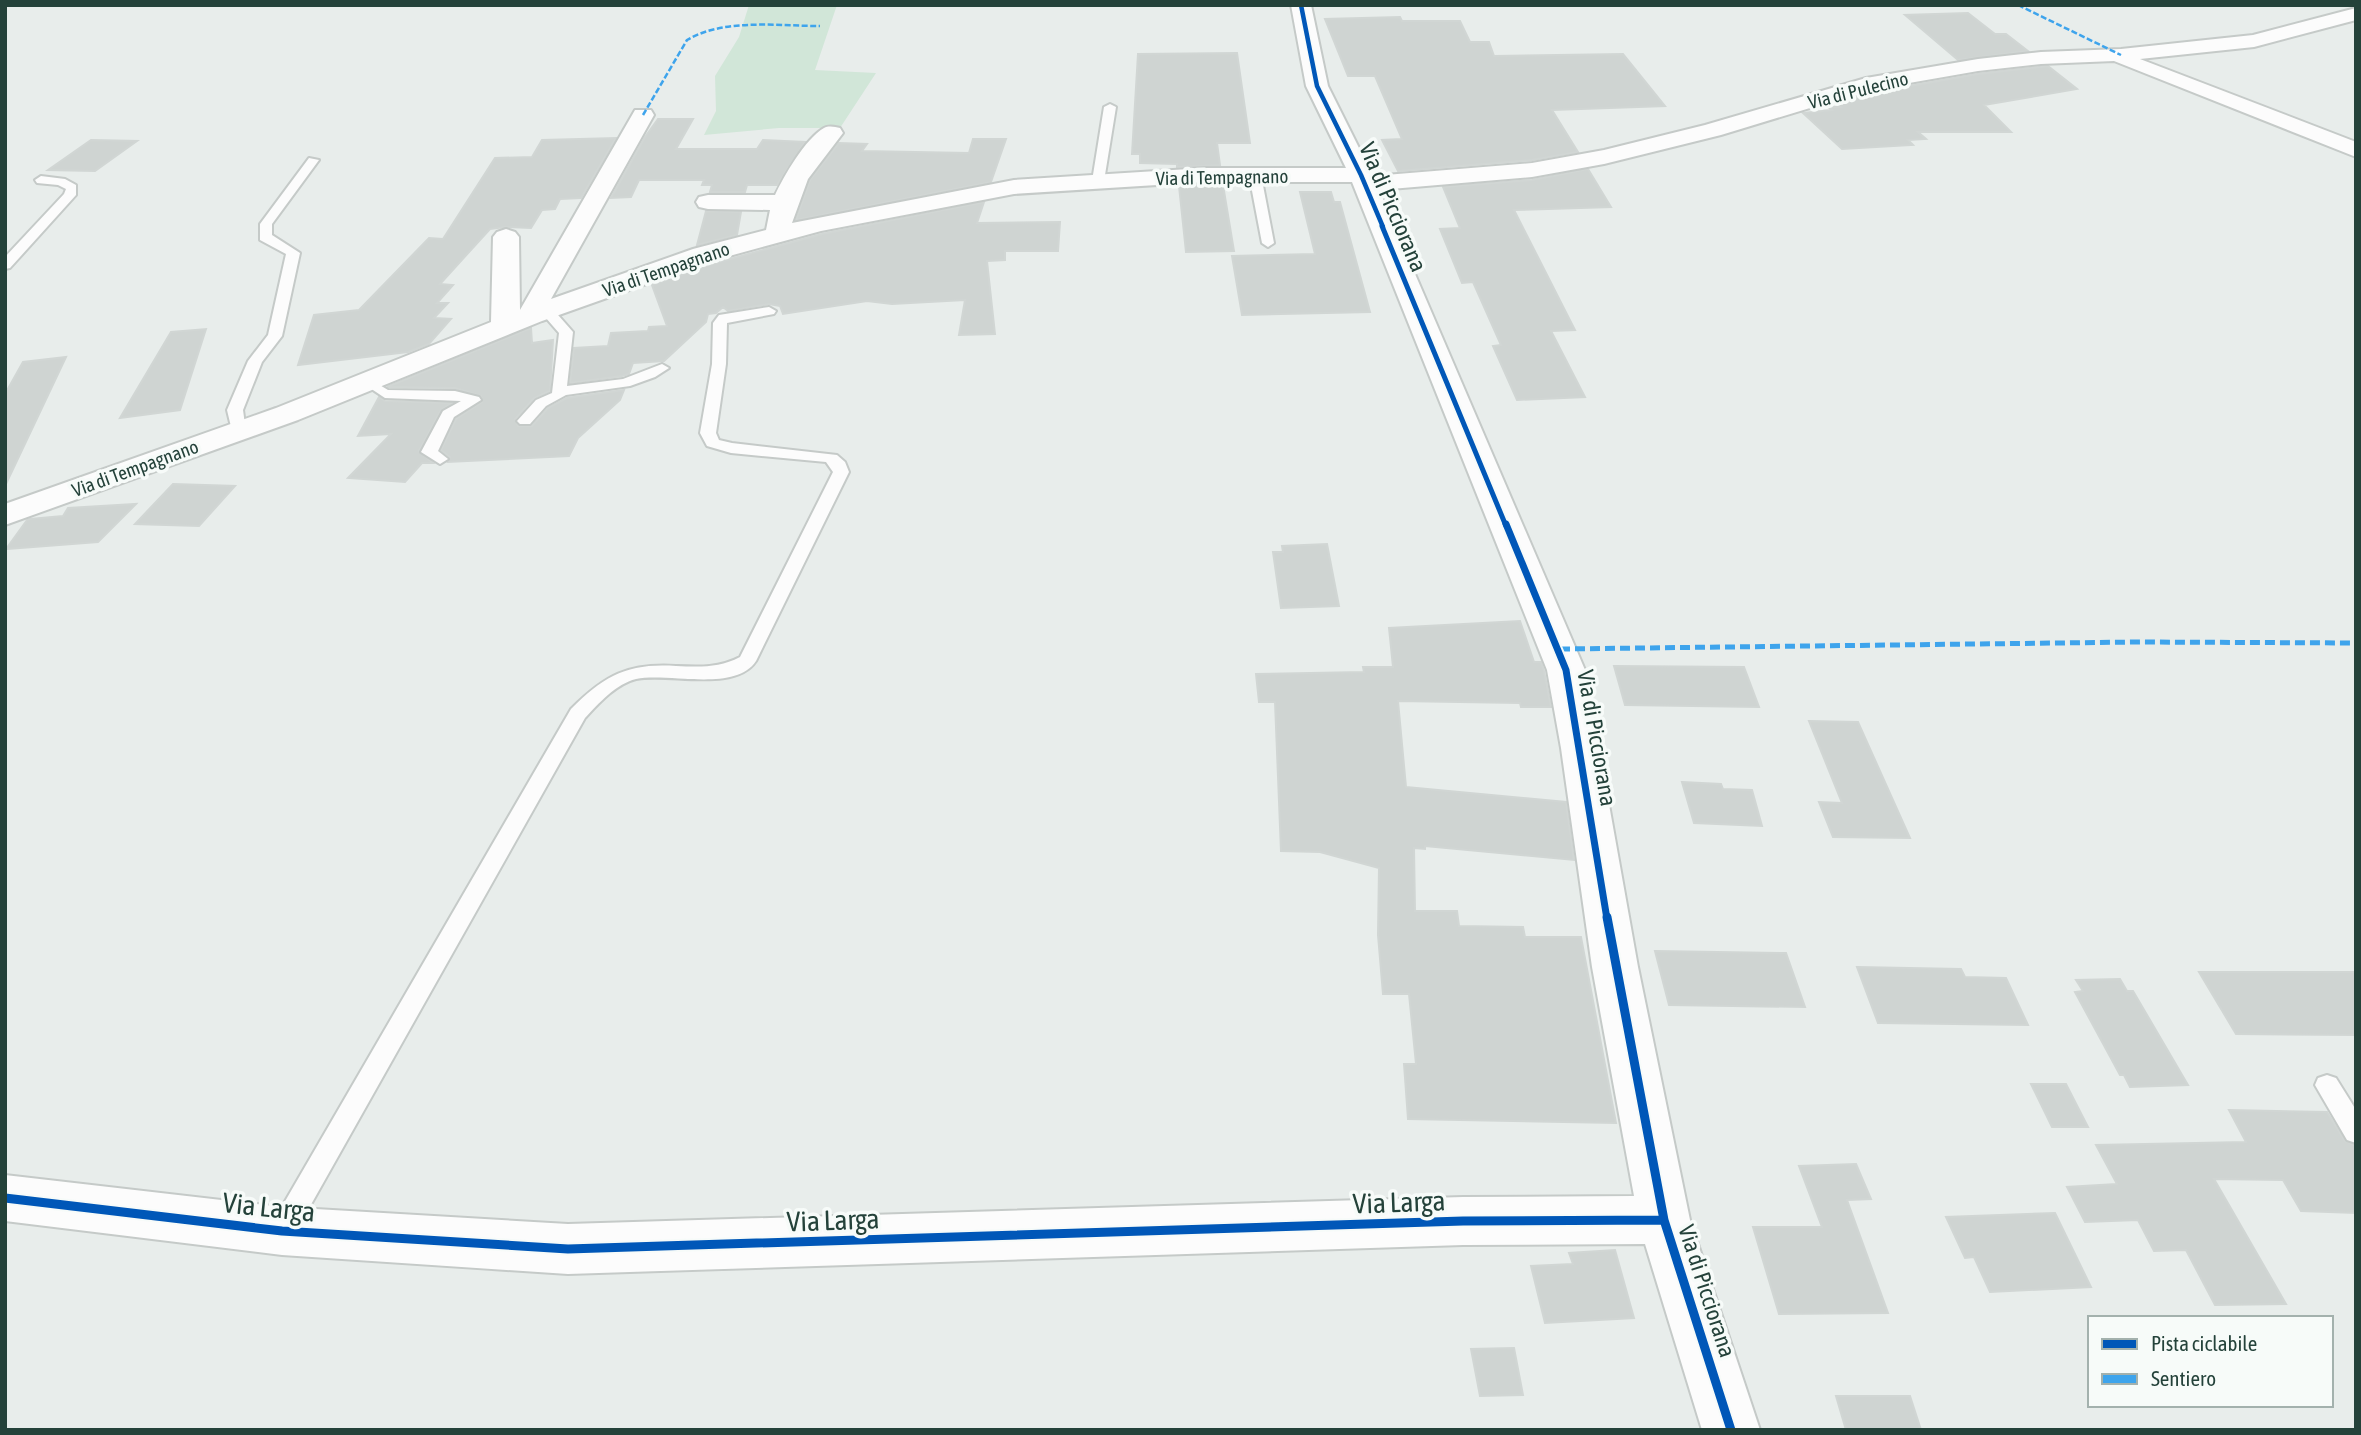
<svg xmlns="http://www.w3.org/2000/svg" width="2361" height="1435" viewBox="0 0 2361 1435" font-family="'Asap Condensed',sans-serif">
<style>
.green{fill:#d1e6d8}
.building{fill:#cfd4d2;stroke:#d1d6d4;stroke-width:2}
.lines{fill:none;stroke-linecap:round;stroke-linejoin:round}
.lane-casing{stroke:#c5cac8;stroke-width:4}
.street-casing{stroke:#c5cac8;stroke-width:4}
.lane{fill:#fcfcfc;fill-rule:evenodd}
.street{fill:#fcfcfc;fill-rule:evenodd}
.quiet-far1{stroke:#3ea4ec;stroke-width:2.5;stroke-dasharray:6 2.5;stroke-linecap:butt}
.quiet{stroke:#3ea4ec;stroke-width:5;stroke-dasharray:10 5;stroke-linecap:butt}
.cycleway-far3-casing{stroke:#f7fbf9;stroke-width:7}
.cycleway-far2-casing{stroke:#f7fbf9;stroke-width:9}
.cycleway-far1-casing{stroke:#f7fbf9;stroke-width:11}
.cycleway-casing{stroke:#f7fbf9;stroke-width:13}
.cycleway-far3{stroke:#0057b8;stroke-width:4.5}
.cycleway-far2{stroke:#0057b8;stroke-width:5}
.cycleway-far1{stroke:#0057b8;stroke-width:7}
.cycleway{stroke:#0057b8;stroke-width:9}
.labels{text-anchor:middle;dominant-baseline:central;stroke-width:7;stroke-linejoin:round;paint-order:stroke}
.far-street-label{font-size:19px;fill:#24423a;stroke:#f7fbf9}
.street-label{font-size:23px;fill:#24423a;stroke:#f7fbf9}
.near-street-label{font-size:28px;fill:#24423a;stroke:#f7fbf9}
</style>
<rect width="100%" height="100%" fill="#e8edeb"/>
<path class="green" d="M749 5H837L815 70 876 73 840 128H779L704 135 716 111 715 76 739 37Z"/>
<path class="building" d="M1968 13 1995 34H2006L2028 51 1958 60 1905 15Z
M1400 17 1402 21H1460L1470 42H1489L1494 56 1623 54 1665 106 1552 110 1578 152 1532 160 1398 171 1382 140 1402 139 1375 76H1348L1325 19Z
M1237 53 1250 143H1217L1220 165 1177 167V164L1140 163V154H1132L1138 54Z
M2048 66 2077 89 1984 105 2011 132H1918L1926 139 1908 140 1913 145 1842 149 1803 113 1832 110 1828 107H1841L1837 103 1870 93 1978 74Z
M658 119H693L676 149H757L763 140 805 142 777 185H747L745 192H710L712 185H702L704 180H639L631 197 611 198 645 137Z
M616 138 581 198 560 199 555 209 542 210 531 228 505 227 490 229 440 284 453 285 437 303H448L434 318 451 319 429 344 408 352 298 365 314 315 359 310 429 238 443 239 495 158 532 157 542 140Z
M973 139H1006L991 182 796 220 810 180 839 143 867 144 862 151 969 153Z
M91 140 137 141 95 171 48 170Z
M1588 169 1611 207 1514 210 1575 330 1551 331 1585 397 1517 400 1493 346 1501 345 1473 282 1462 283 1440 229 1460 228 1443 187 1532 180Z
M1223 185 1234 251 1186 252 1179 186Z
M1300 192H1331L1334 202H1340L1370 312 1242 315 1232 256 1315 254Z
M984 202 977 223 1060 222 1058 251H1005V260L987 261 995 334 959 335 965 300 892 304 867 301 783 314 780 306 769 304 728 311 723 307 716 313 708 314 706 322 664 361 633 363 629 374 622 376 570 383 574 348 608 346 611 333 648 331 649 327 667 326 652 285 712 264 822 234Z
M706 211 741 212 737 235 697 245Z
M531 328 532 343 553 340 550 391 534 398 515 419 518 426H532L548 408 567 398 624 390 620 400 578 438 569 456 448 462 450 457 441 450 456 419 482 402 481 396 455 388 387 387Z
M206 329 180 410 120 418 171 332Z
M66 357 5 486V394L23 362Z
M379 397 385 401 452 403 441 410 419 451 433 463H422L405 482 348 478 391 434 358 436Z
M173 484 235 486 199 526 135 524Z
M136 504 98 542 6 549 27 520 30 519 63 516 68 508Z
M1327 544 1339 606 1281 608 1273 552H1283L1282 546Z
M1520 621 1534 662H1541L1544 671 1551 707H1521L1520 703 1398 701 1406 787 1566 802 1574 860 1425 846V849L1414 848 1415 911H1457L1459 926 1523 927 1525 937H1581L1616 1123 1408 1119 1404 1064H1416L1409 994H1383L1378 935 1379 868 1320 852 1281 851 1275 702H1259L1256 674 1364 672 1363 667H1393L1389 628Z
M1614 666 1744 667 1759 707 1625 705Z
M1809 721 1858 722 1910 838 1833 837 1819 802 1842 803Z
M1682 782 1721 784 1723 789 1752 790 1762 826 1694 823Z
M1655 951 1786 953 1805 1007 1669 1005Z
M1857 967 1961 969 1965 977 2006 978 2028 1025 1878 1023Z
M2199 972H2356V1035L2236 1034Z
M2120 979 2127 991H2133L2188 1085 2130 1087 2124 1075H2120L2075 992 2083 991 2076 980Z
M2031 1084H2066L2088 1127H2052Z
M2229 1110 2327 1112 2345 1141 2356 1146V1213L2301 1211 2283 1180 2214 1179 2286 1304 2215 1305 2186 1250 2154 1251 2138 1220 2085 1222 2067 1187 2117 1184 2096 1145 2246 1142Z
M1856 1164 1871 1199 1847 1200 1888 1313 1779 1314 1753 1227H1822L1799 1166Z
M2055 1213 2091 1287 1990 1292 1974 1257 1965 1258 1946 1217Z
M1615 1250 1634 1318 1545 1323 1531 1266 1573 1264 1569 1253Z
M1514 1348 1523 1395 1480 1396 1471 1349Z
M1836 1396H1910L1921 1430H1846Z"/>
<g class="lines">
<g class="lane-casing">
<path id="lane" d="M1110 104 1116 107 1104 181 1098 185 1092 181 1104 107Z
M309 158 319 160 272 224V235L300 253 282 336 262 362 243 410 246 432 238 437 233 435 227 410 248 361 268 335 286 254 260 240V224Z
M1255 171 1261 175 1274 243 1268 247 1262 243 1249 175Z
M41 176 65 179 76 185V195L10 268 5 269V257L64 194 66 189 58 185 37 183 35 180Z
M546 306 551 307 573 332 567 386 623 379 662 364 669 368 655 377 630 386 566 395 546 406 530 424H520L517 421 536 400 552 393 559 333 539 310Z
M769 307 776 311 774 314 727 323 726 364 716 433 719 440 732 443 837 455 845 462 849 472 756 661C735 693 668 672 636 679 616 684 599 703 585 718L291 1240 282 1243 273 1240 269 1231 273 1222 571 709C605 675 628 663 676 666 700 667 719 668 740 657L833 472 826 462 731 453 707 446 700 433 712 364 713 323 719 315Z
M368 378 388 390 455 391 479 397 481 400 454 417 438 451 448 459 440 464 421 452 443 411 461 401 385 398 361 382Z
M2327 1075 2336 1078 2356 1110V1143L2347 1140 2315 1085 2318 1078Z"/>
</g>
<g class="street-casing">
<path id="street" d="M1291 5H1311L1328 86 1373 176 1532 163 1604 150 1705 125 1866 78 1978 59 2041 52 2121 49 2253 35 2356 8V20L2254 47 2140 59 2356 142V157L2114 61 2041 64 1978 71 1869 90 1721 135 1604 164 1532 177 1379 190 1585 670 1638 967 1690 1220 1760 1430H1702L1645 1244 1463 1245 568 1274 282 1255 5 1221V1175L282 1207 568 1224 1463 1197 1634 1196 1592 967 1561 748 1547 670 1352 182H1205L1014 194 821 231 711 261 542 321 298 420 5 525V504L276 408 491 322 493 237 497 232 506 229 515 232 519 237 520 310 635 110H651L654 115 551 299 693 249 766 230 770 210 708 209 699 207 696 202 699 197 708 195H775C784 176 805 139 824 128 829 125 835 127 840 128L843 133 808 179 792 223 1014 180 1205 168H1346L1306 86Z"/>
</g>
<use href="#lane" class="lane"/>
<use href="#street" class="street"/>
<path class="quiet-far1" d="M2018 5 2121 55
M643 115 687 40C724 18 778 26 820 26"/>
<path class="quiet" d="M1560 649 2140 642 2356 643"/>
<g class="cycleway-far3-casing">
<path id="cycleway-far3" d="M1301 5 1317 86 1361 175 1383 227"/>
</g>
<g class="cycleway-far2-casing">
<path id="cycleway-far2" d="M1382 226 1506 526"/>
</g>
<g class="cycleway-far1-casing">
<path id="cycleway-far1" d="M1506 524 1566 670 1607 919"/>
</g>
<g class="cycleway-casing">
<path id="cycleway" d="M1607 917 1664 1220 1731 1430
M5 1198 282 1231 568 1249 1463 1221 1664 1220"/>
</g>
<use href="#cycleway-far3" class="cycleway-far3"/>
<use href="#cycleway-far2" class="cycleway-far2"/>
<use href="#cycleway-far1" class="cycleway-far1"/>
<use href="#cycleway" class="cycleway"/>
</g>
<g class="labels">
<g class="far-street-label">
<text transform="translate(1858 90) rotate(-14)">Via di Pulecino</text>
<text transform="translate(1222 177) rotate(-1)">Via di Tempagnano</text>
<text transform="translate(666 269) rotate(-19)">Via di Tempagnano</text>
<text transform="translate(135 468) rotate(-20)">Via di Tempagnano</text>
</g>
<g class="street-label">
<text transform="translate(1393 207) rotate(67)">Via di Picciorana</text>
<text transform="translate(1597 738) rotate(80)">Via di Picciorana</text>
<text transform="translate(1707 1291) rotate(72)">Via di Picciorana</text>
</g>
<g class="near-street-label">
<text transform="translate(1399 1202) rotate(-2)">Via Larga</text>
<text transform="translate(269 1207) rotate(6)">Via Larga</text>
<text transform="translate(833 1220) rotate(-2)">Via Larga</text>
</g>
</g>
<rect width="2361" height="1435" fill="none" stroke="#24423a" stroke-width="14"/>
<rect x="2088" y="1316" width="245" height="91" fill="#f7fbf9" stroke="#a3b1ad" stroke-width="2"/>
<rect x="2102" y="1339" width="35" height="10" fill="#0057b8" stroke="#a3b1ad" stroke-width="2"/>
<text x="2151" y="1351" font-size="21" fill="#24423a">Pista ciclabile</text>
<rect x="2102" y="1374" width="35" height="10" fill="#3ea4ec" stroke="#a3b1ad" stroke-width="2"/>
<text x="2151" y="1386" font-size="21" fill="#24423a">Sentiero</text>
</svg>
